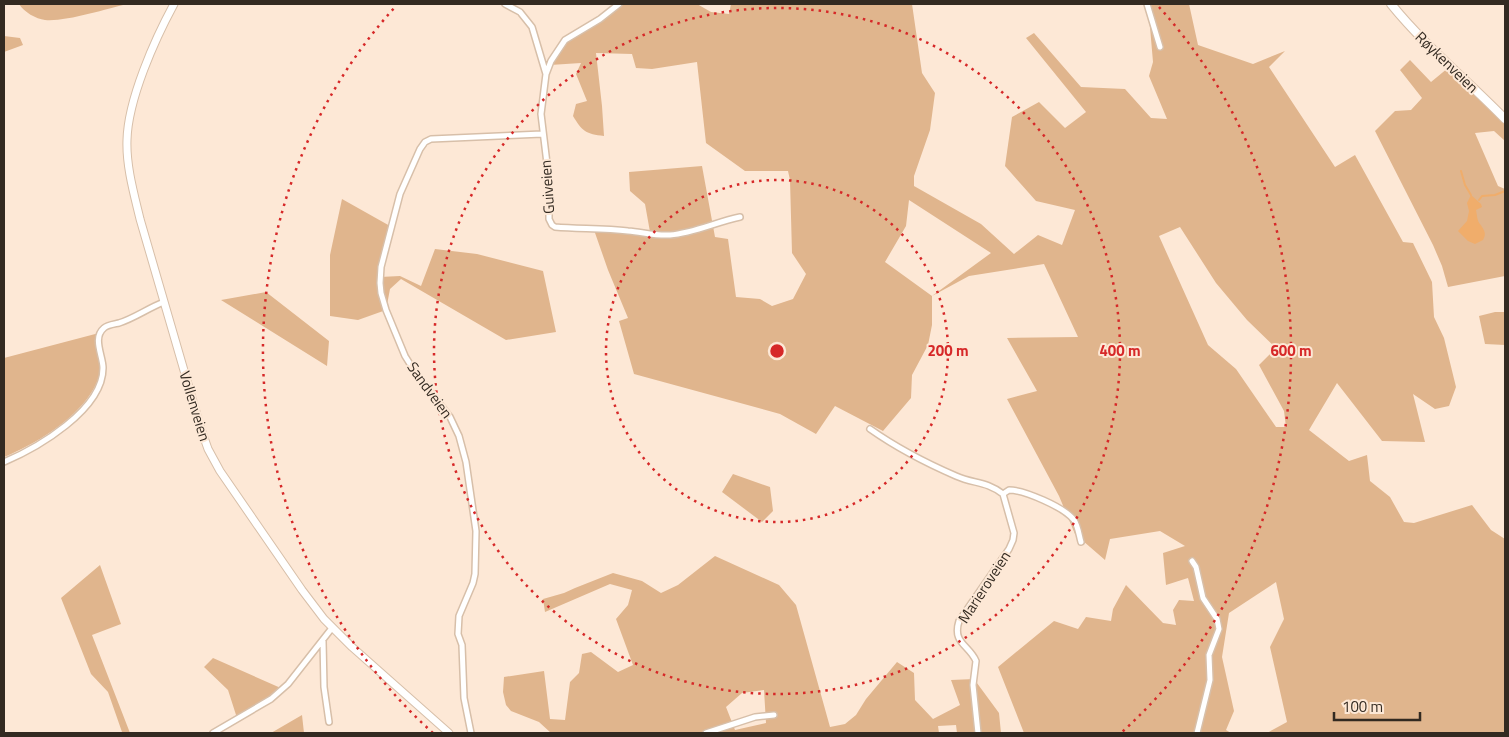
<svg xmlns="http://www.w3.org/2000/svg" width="1509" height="737" viewBox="0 0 1509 737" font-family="'Titillium Web',sans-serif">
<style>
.green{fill:#e0b58d;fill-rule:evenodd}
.water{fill:#f0ad6b}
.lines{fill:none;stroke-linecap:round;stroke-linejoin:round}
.stream{stroke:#f0ad6b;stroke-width:2}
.street-casing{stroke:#d7bfa9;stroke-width:8}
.secondary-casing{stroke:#d7bfa9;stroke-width:9}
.primary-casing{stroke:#d7bfa9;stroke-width:10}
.street{stroke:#fff;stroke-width:5}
.secondary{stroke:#fff;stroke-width:7}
.primary{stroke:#fff;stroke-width:8}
.ring{fill:none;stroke:#d62828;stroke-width:2.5;stroke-dasharray:2.5 5}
.labels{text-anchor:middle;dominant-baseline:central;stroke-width:4;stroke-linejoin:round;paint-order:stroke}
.street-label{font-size:15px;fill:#332a21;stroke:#fde8d6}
.centre{fill:#d62828;stroke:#fde8d6;stroke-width:2.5}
.ring-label{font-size:15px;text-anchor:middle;font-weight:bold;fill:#d62828;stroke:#fde8d6;stroke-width:4;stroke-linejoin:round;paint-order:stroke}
</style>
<rect width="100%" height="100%" fill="#fde8d6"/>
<path class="green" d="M19 4H127C106 9 65 22 45 20 36 19 24 12 19 4Z
M617 4H697L711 12 729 14 731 4H912L922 73 935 93 930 130 914 176V186L981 224 1014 254 1038 235 1062 245 1075 210 1036 201 1005 166 1012 117 1039 102 1065 128 1086 112 1026 38 1034 33 1081 87 1125 89 1151 118 1167 119 1149 76 1153 62 1148 4H1189L1198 45 1253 64 1285 51 1269 67 1335 167 1355 155 1403 242 1413 243 1432 282 1434 317 1444 338 1456 387 1449 406 1435 409 1413 394 1425 442 1382 441 1337 383 1309 430 1349 461 1367 455 1370 481 1390 497 1404 522 1414 523 1472 505 1491 530 1505 539V733H1267L1287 722 1270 647 1284 619 1276 582 1229 613 1222 657 1234 711 1226 730 1231 733H1024L998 667 1054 621 1078 629 1086 617 1111 621 1113 609 1126 585 1163 623 1176 625 1173 610 1179 600 1194 601 1188 578 1166 585 1163 553 1185 546 1160 531 1110 539 1105 560 1075 534 1059 496 1007 399 1037 391 1007 338 1078 337 1044 264 969 276 932 296V325L928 345 912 375 911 398 883 431 835 406 816 434 780 414 634 374 619 321 628 318 608 270 594 230 650 232 645 204 630 191 629 172 702 166 715 237 728 239 736 297 760 299 772 306 793 299 806 274 792 253 790 180 788 171H745L706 143 697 62 652 69 636 68 632 54 596 53 602 106 604 136C586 134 582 131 573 116L576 104 587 101 576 74 581 63 550 65 567 39 603 15ZM909 200 991 253 932 296 885 262 906 226ZM1180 227 1216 283 1247 320 1276 348 1259 365 1284 411 1286 427H1276L1236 369 1208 345 1159 236Z
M4 36 20 38 23 45 4 52Z
M1410 60 1431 82 1448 68 1505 123V141L1494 131 1475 133 1498 186 1505 189V276L1448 287 1442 266 1433 245 1375 131 1395 111 1411 110 1422 98 1400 70Z
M342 199 390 226 380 277 400 276 421 286 435 249 477 254 543 271 556 332 506 340 401 279 390 289 386 310 358 320 330 316V255Z
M266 292 329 341 327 366 221 300Z
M1495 312H1505V345L1485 344 1479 316Z
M99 333C100 344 103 358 101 368 95 409 39 443 4 457V358Z
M733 474 770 487 773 511 762 522 722 492Z
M715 556 779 585 796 605 830 727 845 724 856 715 866 699 897 662 914 673 915 700 933 719 960 705 951 680 974 679 999 713 1001 733H957L956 725 938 726 939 733H551L539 722 511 711 506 705 503 692 504 677 544 671 550 719 565 720 570 682 579 673 582 654 591 652 618 672 633 665 616 619 628 605 632 590 610 584 545 612 543 599 564 593 575 588 613 573 642 581 661 593 678 585ZM764 690 766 723 735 730 726 707 742 693Z
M100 565 121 624 92 635 130 733H121L122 732 108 692 91 674 61 598Z
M213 658 283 689 237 718 228 690 204 667Z
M302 715 304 733H271Z"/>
<path class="water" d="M1471 195 1481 204 1482 207 1476 210C1477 214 1477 221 1480 224 1484 230 1487 233 1483 240L1475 244 1468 241 1458 231 1467 221 1469 211 1467 203Z"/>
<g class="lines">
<path class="stream" d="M1461 171 1465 185 1471 195
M1479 200 1482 196 1495 195 1505 191"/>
<g class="street-casing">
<path id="street" d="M505 4 520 12 532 27 546 74 541 114 549 180V219L552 225 555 227C579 229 604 228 628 231 642 232 655 236 670 235 694 233 716 222 740 217
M1147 4 1160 47
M546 74 551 61 565 40 600 19 619 4
M870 429C897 448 926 463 956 476 974 484 986 481 1003 494L1014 533 1013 540 1009 549 959 621C952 643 969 645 976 661L973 685 978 733
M4 462C37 448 103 410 103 368 103 356 92 338 104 328 107 325 115 324 119 323 135 318 148 308 164 302
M1003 494 1009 490C1024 490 1064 507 1074 520 1078 526 1079 535 1081 542
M1192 561 1196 567 1203 598 1217 619 1219 629 1209 655 1210 680 1197 733
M323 641 324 687 329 722
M213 733 271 699 288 684 332 628
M471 733 464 698 462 645 458 634 459 616 473 583 475 574 476 531 466 462 459 436 450 417 415 372 405 356 386 310 381 293 380 283 381 267 400 194 420 149 425 142 431 139 542 134
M706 733 755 717 774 715"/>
</g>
<g class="secondary-casing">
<path id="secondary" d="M174 4C155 39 128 99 127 140 126 166 134 194 140 219L201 429 208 449 220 471 302 590 324 619 352 647 449 733"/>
</g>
<g class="primary-casing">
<path id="primary" d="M1391 4C1425 46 1467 80 1505 119"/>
</g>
<use href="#street" class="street"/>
<use href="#secondary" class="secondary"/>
<use href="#primary" class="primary"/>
</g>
<g class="ring">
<circle cx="777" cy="351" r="171"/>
<circle cx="777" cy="351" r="343"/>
<path d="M433 733A514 514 0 0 1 395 7M1159 7A514 514 0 0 1 1121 733"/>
</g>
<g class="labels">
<g class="street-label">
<text transform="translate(1447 62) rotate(44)">Røykenveien</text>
<text transform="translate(547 187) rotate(-94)">Guiveien</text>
<text transform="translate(430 390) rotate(54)">Sandveien</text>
<text transform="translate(195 406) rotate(73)">Vollenveien</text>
<text transform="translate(984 587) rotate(-57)">Marieroveien</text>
</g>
</g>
<circle cx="777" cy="351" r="8" class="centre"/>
<g class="ring-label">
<text x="948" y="356">200 m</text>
<text x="1120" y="356">400 m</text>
<text x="1291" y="356">600 m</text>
</g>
<rect width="1509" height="737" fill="none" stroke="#332a21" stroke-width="10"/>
<path d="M1334 712v8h86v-8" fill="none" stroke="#332a21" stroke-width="2.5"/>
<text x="1342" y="712" font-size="15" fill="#332a21" stroke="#fde8d6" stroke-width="4" paint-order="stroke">100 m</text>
</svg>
